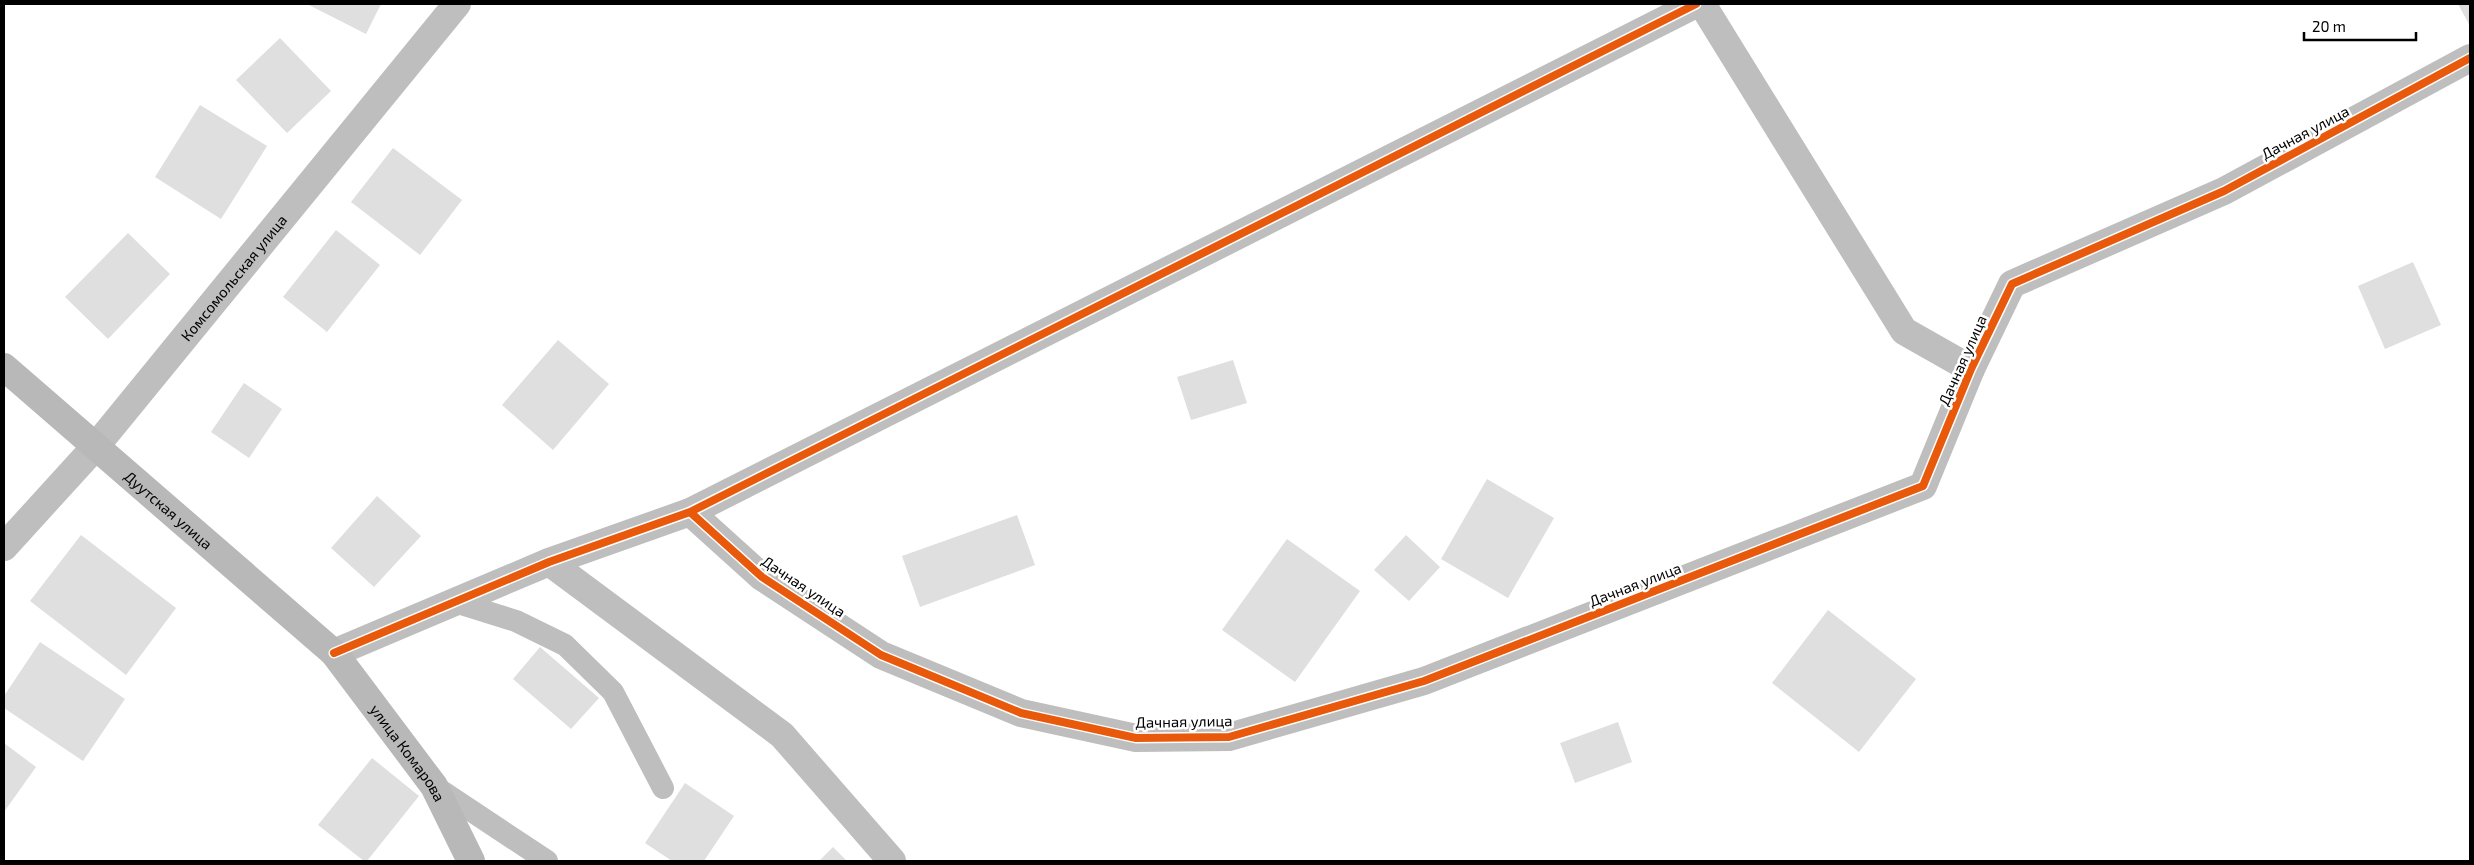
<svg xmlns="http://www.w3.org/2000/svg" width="2474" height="865" viewBox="0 0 2474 865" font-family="'Exo 2',sans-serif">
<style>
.building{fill:#dfdfdf}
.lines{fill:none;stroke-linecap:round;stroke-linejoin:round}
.lane{stroke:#bebebe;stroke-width:22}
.street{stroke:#bebebe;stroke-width:28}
.secondary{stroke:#b8b8b8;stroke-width:28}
.cycleway-casing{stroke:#fff;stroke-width:11}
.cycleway{stroke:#e8590c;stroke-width:8}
.labels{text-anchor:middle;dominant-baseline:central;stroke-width:5;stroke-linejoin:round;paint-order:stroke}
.street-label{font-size:15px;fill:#000;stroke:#fff}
</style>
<rect width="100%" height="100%" fill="#fff"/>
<path class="building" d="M307 4H381L366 34Z
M2458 4H2470V26Z
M280 38 331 91 287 133 236 80Z
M200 105 267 146 221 219 155 177Z
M393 148 462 200 420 255 351 202Z
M336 230 380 265 327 332 283 297Z
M128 233 170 274 108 339 65 297Z
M2413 262 2441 325 2385 349 2358 286Z
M558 340 609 384 553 450 502 405Z
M1233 360 1247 403 1191 420 1177 377Z
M244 383 282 409 249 458 211 432Z
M1487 479 1554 518 1508 598 1441 559Z
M377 496 421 536 374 587 331 548Z
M1017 515 1035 565 920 607 902 556Z
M81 535 176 608 126 675 30 601Z
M1406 535 1440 567 1409 601 1374 570Z
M1287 539 1360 591 1295 682 1222 630Z
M1828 610 1916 679 1859 752 1772 683Z
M40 642 125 699 83 761 4 708V696Z
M540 647 599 698 571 729 513 679Z
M1618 722 1632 762 1575 783 1560 743Z
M4 743 36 767 4 812Z
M372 758 419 796 367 861H364L318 825Z
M685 783 734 816 704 861H672L645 843Z
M833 847 847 861H819Z"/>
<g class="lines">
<path class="lane" d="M455 602 516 621 565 645 613 692 663 788
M434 786 547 861"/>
<g class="street">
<path d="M1702 4 1904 331 1971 369"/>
<path d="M690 512 762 577 881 655 1021 713 1136 738 1229 737 1424 681 1923 486 1971 369 2012 284 2224 191 2470 58"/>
<path id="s1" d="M4 547 96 446 457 4"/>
<path d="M549 562 782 735 892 861"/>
<path d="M334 653 549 562 690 512 1696 4"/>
</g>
<path class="secondary" id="s2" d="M4 367 334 653 434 786 471 861"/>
<g class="cycleway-casing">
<path id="cycleway" d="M690 512 762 577 881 655 1021 713 1136 738 1229 737 1424 681 1923 486 1971 369 2012 284 2224 191 2470 58
M334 653 549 562 690 512 1696 4"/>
</g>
<use href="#cycleway" class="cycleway"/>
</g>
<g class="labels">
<g class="street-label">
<text transform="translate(2305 132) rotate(-28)">Дачная улица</text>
<text stroke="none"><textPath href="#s1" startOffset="354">Комсомольская улица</textPath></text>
<text transform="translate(1962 360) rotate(-66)">Дачная улица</text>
<text stroke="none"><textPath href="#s2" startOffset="218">Дуутская улица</textPath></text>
<text transform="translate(1635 584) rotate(-21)">Дачная улица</text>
<text transform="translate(804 586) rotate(34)">Дачная улица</text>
<text transform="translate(1184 721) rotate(-1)">Дачная улица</text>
<text stroke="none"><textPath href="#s2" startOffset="561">улица Комарова</textPath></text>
</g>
</g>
<rect width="2474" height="865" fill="none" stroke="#000000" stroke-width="10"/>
<path d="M2304 32v8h112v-8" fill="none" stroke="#000000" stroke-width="2.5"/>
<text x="2312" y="32" font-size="15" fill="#000000" stroke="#ffffff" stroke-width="4" paint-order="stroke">20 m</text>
</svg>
